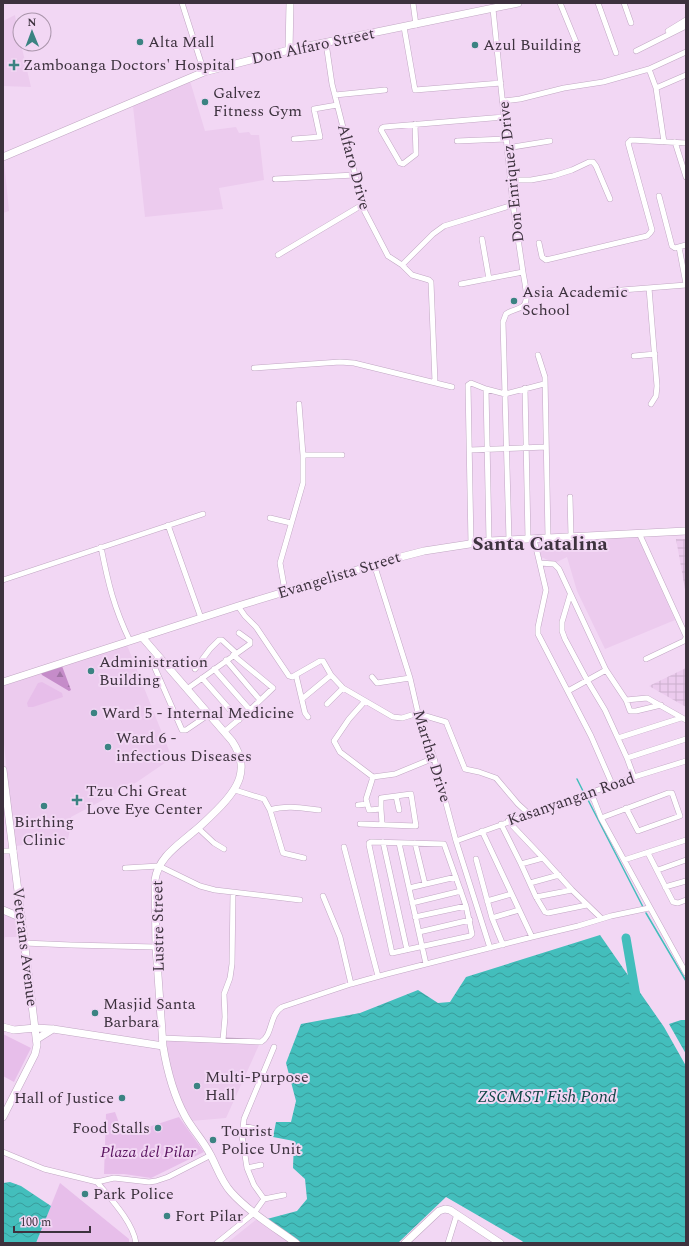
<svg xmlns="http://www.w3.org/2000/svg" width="689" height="1246" viewBox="0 0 689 1246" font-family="Spectral,serif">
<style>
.built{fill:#eccbee}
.industrial{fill:url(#industrial-grid)}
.forest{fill:url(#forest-firs)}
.park{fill:#e7beea}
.water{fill:url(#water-waves)}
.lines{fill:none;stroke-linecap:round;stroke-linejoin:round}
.stream{stroke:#43bebc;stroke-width:1.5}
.river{stroke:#43bebc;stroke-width:9}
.street-casing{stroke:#c1a7c3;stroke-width:6}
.secondary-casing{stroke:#c1a7c3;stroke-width:8}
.street{stroke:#fff;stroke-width:5}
.secondary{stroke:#fff;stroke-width:7}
.poi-dot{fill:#3b8382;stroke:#f2d7f4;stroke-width:1.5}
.labels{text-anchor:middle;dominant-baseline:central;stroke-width:4;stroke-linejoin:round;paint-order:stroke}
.poi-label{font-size:16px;fill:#3d323e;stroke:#f2d7f4;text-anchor:start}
.street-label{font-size:16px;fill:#3d323e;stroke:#f2d7f4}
.park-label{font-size:16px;font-style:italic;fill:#5a1560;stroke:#f2d7f4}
.water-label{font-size:17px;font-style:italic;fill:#0e4544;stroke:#f2d7f4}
.district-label{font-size:20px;font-weight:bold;fill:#3d323e;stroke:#f2d7f4}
</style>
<defs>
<pattern id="industrial-grid" width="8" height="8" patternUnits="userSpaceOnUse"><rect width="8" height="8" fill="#eccbee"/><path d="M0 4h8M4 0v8" fill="none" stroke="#cbafcd"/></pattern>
<pattern id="forest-firs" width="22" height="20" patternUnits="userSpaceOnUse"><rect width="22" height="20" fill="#c58cc9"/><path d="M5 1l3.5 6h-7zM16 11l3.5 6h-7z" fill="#a173a5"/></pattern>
<pattern id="water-waves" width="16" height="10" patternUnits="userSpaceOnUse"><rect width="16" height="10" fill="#43bebc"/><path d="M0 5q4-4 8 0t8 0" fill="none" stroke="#399b9a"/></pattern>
</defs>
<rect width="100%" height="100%" fill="#f2d7f4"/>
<path class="built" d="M15 15 20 44H21L31 87 3 86V21Z
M190 81 205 131 236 127 239 133 249 132 251 135H259L264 180 219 188 223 209 145 217 133 106Z
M4 161 9 211 3 213V162Z
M638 537 675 620 605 649 577 591 567 557 555 563 541 557 539 541Z
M127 645 172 758 137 782 71 817V825L68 839 16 846 10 805 3 733V686Z
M3 913 18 919 21 937H5L3 942Z
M164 1040 259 1045 226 1118 191 1121 177 1092Z
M257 1219 290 1243H227Z"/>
<path class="industrial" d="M676 539H686V595L682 572Z
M686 668V707L649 686Z"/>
<path class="forest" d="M62 666 71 690 69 691 42 675 41 673Z"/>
<path class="park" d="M42 682 62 693 63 697 33 707H28L27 703 38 683Z
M3 1034 31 1048 14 1082 3 1076Z
M115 1112 122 1131 127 1134 179 1117 204 1152 151 1178 124 1174H104L106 1114Z
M60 1183 129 1239V1243H36Z"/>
<path class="water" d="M600 935 664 1027 686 1066V1243H524L522 1241 446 1197 398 1243H302L267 1219 297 1211 307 1199 305 1179 293 1168 294 1141 273 1137 276 1122H291L296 1101 286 1063 301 1024 360 1013 418 990 438 1003 450 1002 466 977Z
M681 1020H686V1054L669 1024Z
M10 1182 21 1186 51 1206 36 1243H3V1183Z"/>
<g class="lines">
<path class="stream" d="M577 779 583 791
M586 796 643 907
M646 913 686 981"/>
<path class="river" d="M626 938 636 996"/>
<g class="street-casing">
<path id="street" d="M182 3 204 72
M413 3 416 25
M598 3 616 53
M624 3 631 23
M404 27 415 90 501 83
M668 31 686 20
M326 43 332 84 364 210 388 256 402 265 412 275 429 280 431 282 435 382
M560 48 575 44 576 42 560 3
M636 51 686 26
M656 88 649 69 686 52
M335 95 385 90
M503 101 520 99 564 88 603 82 649 69
M415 124 416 154 403 164 400 163 381 130 382 128 384 127 504 117
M294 139 320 137 314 109 337 105
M457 141 506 139
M664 142 656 88 686 75
M675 142 686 177
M507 148 550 141
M275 179 355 175
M511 180H531L553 176 572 170 589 162H593L596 166 610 199
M659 196 672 246 675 248 686 245
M482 239 489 279
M539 243 542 257 546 260 647 236 650 233 652 230 628 143 631 140 686 143
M679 247 686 284
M278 255 362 205
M402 265 433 234 444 226 513 205
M461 284 523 272 513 205 493 9
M649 288 657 386 656 396 651 404
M609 291 686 285
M538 355 545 377 548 538
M634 356 655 354
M254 368 340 362 354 363 452 387
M525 388 528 539
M486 389 489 541
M470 450 546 447
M303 455H342
M570 497 571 536
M270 518 291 523
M168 525 201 618
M639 533 686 636
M534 539 546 590 538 627V634L591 736 612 784
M509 540 503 322 506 314C511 310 518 310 523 306 530 301 524 280 523 272
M471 544 468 385 471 383 486 389 505 394 544 384
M101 547C108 583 114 608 130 641
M540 563 554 564 559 569 606 670 626 700 630 711H636L661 705
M374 564 410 678 418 713 434 758 456 841 490 948
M3 580 203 514
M285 591 280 563 303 483V455L299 404
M570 595 562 622V631L565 639 587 680 605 710 627 758 634 777
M238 606 245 616 256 627 289 676 292 677 320 661H323L331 675 302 699
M158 657 154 663V666L182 730H186L208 715
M646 659 684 641 686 638
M226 660 260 700
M195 669 210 649 219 640H222L236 653
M214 669 250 710
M296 675 305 713 308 717
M331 675 343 688 393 717 402 718 418 713
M372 677 377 683 410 678
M202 678 239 720
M187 689 250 644V641L239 633
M568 691 606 670
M626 700 647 698 686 720
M365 701 349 719 334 741 340 752 373 777 366 799 369 810 381 809 382 824
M327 704 343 688
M419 714 446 722 465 769 479 772 496 778 518 804 529 814
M224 732 250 710 273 688 233 655
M618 738 681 718
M627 758 686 739
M373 777 395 774 434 758
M235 790 264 799 270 810 283 853 304 858
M589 793 594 800 601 818 624 860 686 973
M396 796 399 810
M358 805 367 804
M270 810C286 805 302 808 319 810
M601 818 668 793H672L680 816 638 831 626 808
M508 821 543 858 572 890 601 918
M360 824 416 826 411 794 381 798V809
M501 824 521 864 536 897 545 912 548 913 587 905
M198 828 214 843 224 849
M482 831 532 937
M456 841 634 777 686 761
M371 842 444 844 466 906 472 934 470 936 392 953 369 845V843Z
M383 842 407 950
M399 843 409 888
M415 843 425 884
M344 847 378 976
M3 851H14
M648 853 673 902 678 903 686 900
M476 859 492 918 503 945
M624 860 686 840
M521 864 543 858
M125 868 159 866 200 886 215 890 300 900
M658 870 686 860
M530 883 559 875
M665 887 686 881
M323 896 340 937 351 984
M536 897 572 890
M487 901 511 894
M412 903 461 891
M415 917 466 906
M492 918 519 910
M419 932 470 920
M24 943 71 945 156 947
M426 964 409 888 456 877
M162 1038 261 1042C273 1035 269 1015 282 1007L351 984 387 974 532 937 578 926 611 916 649 908
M223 1040 225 1017 224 994 230 978 232 964 233 893
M243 1126 257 1129
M3 1152 44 1169 97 1182 114 1178 149 1182 156 1181 168 1177 211 1155
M247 1168 261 1165
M97 1182C110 1198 133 1222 136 1243
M264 1199 284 1195
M217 1243 254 1213 264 1199 254 1185 247 1168 242 1136 244 1119 274 1047
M448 1243 457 1214"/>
</g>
<g class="secondary-casing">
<path id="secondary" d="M289 50 290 3
M3 157 204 72 289 50 518 3
M142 637 232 741C251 769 238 789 217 810 209 818 201 826 192 833 177 846 158 858 155 880L156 947 163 1046C167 1070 173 1094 185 1116 192 1129 203 1140 210 1154 217 1167 221 1181 231 1192 249 1212 274 1227 296 1243
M3 682 238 606 393 559 424 551 489 541 686 531
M3 770 37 1045 35 1054 3 1117
M3 910 22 918
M3 1027 14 1030 35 1028 53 1029 163 1046
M37 1039 53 1029
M405 1243 439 1211 445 1209 450 1210 500 1243"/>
</g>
<use href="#street" class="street"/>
<use href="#secondary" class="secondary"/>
</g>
<g class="poi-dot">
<circle cx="140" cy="42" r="4"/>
<circle cx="475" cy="45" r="4"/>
<path d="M12 59h4v4h4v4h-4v4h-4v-4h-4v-4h4z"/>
<circle cx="205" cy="102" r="4"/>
<circle cx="514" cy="301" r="4"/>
<circle cx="91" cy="671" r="4"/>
<circle cx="94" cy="713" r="4"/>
<circle cx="108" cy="747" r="4"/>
<path d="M75 794h4v4h4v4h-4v4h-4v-4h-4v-4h4z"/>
<circle cx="44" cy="806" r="4"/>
<circle cx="95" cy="1013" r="4"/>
<circle cx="197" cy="1086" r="4"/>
<circle cx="122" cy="1098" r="4"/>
<circle cx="158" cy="1128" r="4"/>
<circle cx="213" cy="1140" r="4"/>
<circle cx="85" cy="1194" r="4"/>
<circle cx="167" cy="1216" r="4"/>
</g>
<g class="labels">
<g class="poi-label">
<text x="148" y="42">Alta Mall</text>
<text x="483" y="45">Azul Building</text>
<text x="23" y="65">Zamboanga Doctors' Hospital</text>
<text x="213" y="93">Galvez<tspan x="213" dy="18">Fitness Gym</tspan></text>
<text x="522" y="292">Asia Academic<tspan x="522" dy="18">School</tspan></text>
<text x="99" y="662">Administration<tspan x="99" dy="18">Building</tspan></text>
<text x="102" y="713">Ward 5 - Internal Medicine</text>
<text x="116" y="738">Ward 6 -<tspan x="116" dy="18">infectious Diseases</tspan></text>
<text x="86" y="791">Tzu Chi Great<tspan x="86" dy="18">Love Eye Center</tspan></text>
<text x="44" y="822" text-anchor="middle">Birthing<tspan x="44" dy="18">Clinic</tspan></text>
<text x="103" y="1004">Masjid Santa<tspan x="103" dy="18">Barbara</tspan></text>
<text x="205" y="1077">Multi-Purpose<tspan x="205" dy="18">Hall</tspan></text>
<text x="114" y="1098" text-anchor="end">Hall of Justice</text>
<text x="150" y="1128" text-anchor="end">Food Stalls</text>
<text x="221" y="1131">Tourist<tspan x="221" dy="18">Police Unit</tspan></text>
<text x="93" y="1194">Park Police</text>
<text x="175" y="1216">Fort Pilar</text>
</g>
<g class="street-label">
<text transform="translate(313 46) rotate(-12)">Don Alfaro Street</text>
<text transform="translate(354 167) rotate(75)">Alfaro Drive</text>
<text transform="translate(511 172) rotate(-96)">Don Enriquez Drive</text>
<text transform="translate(339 575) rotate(-17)">Evangelista Street</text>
<text transform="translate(432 756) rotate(73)">Martha Drive</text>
<text transform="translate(571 799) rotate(-19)">Kasanyangan Road</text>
<text transform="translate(158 926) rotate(-91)">Lustre Street</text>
<text transform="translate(25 947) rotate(83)">Veterans Avenue</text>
</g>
<g class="park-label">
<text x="148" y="1152">Plaza del Pilar</text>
</g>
<g class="water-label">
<text x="547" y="1097">ZSCMST Fish Pond</text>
</g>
<g class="district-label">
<text x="540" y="544">Santa Catalina</text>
</g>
</g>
<rect width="689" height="1246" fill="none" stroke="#3d323e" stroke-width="8"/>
<g transform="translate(32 32) rotate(359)"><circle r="19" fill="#f2d7f4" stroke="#aa95ab"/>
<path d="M0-3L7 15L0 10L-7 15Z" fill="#3b8382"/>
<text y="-6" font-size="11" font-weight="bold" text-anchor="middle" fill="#3d323e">N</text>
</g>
<path d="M14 1226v6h76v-6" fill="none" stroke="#3d323e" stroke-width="2"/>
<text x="20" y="1226" font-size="12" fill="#3d323e" stroke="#f2d7f4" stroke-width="3" paint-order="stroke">100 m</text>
</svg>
